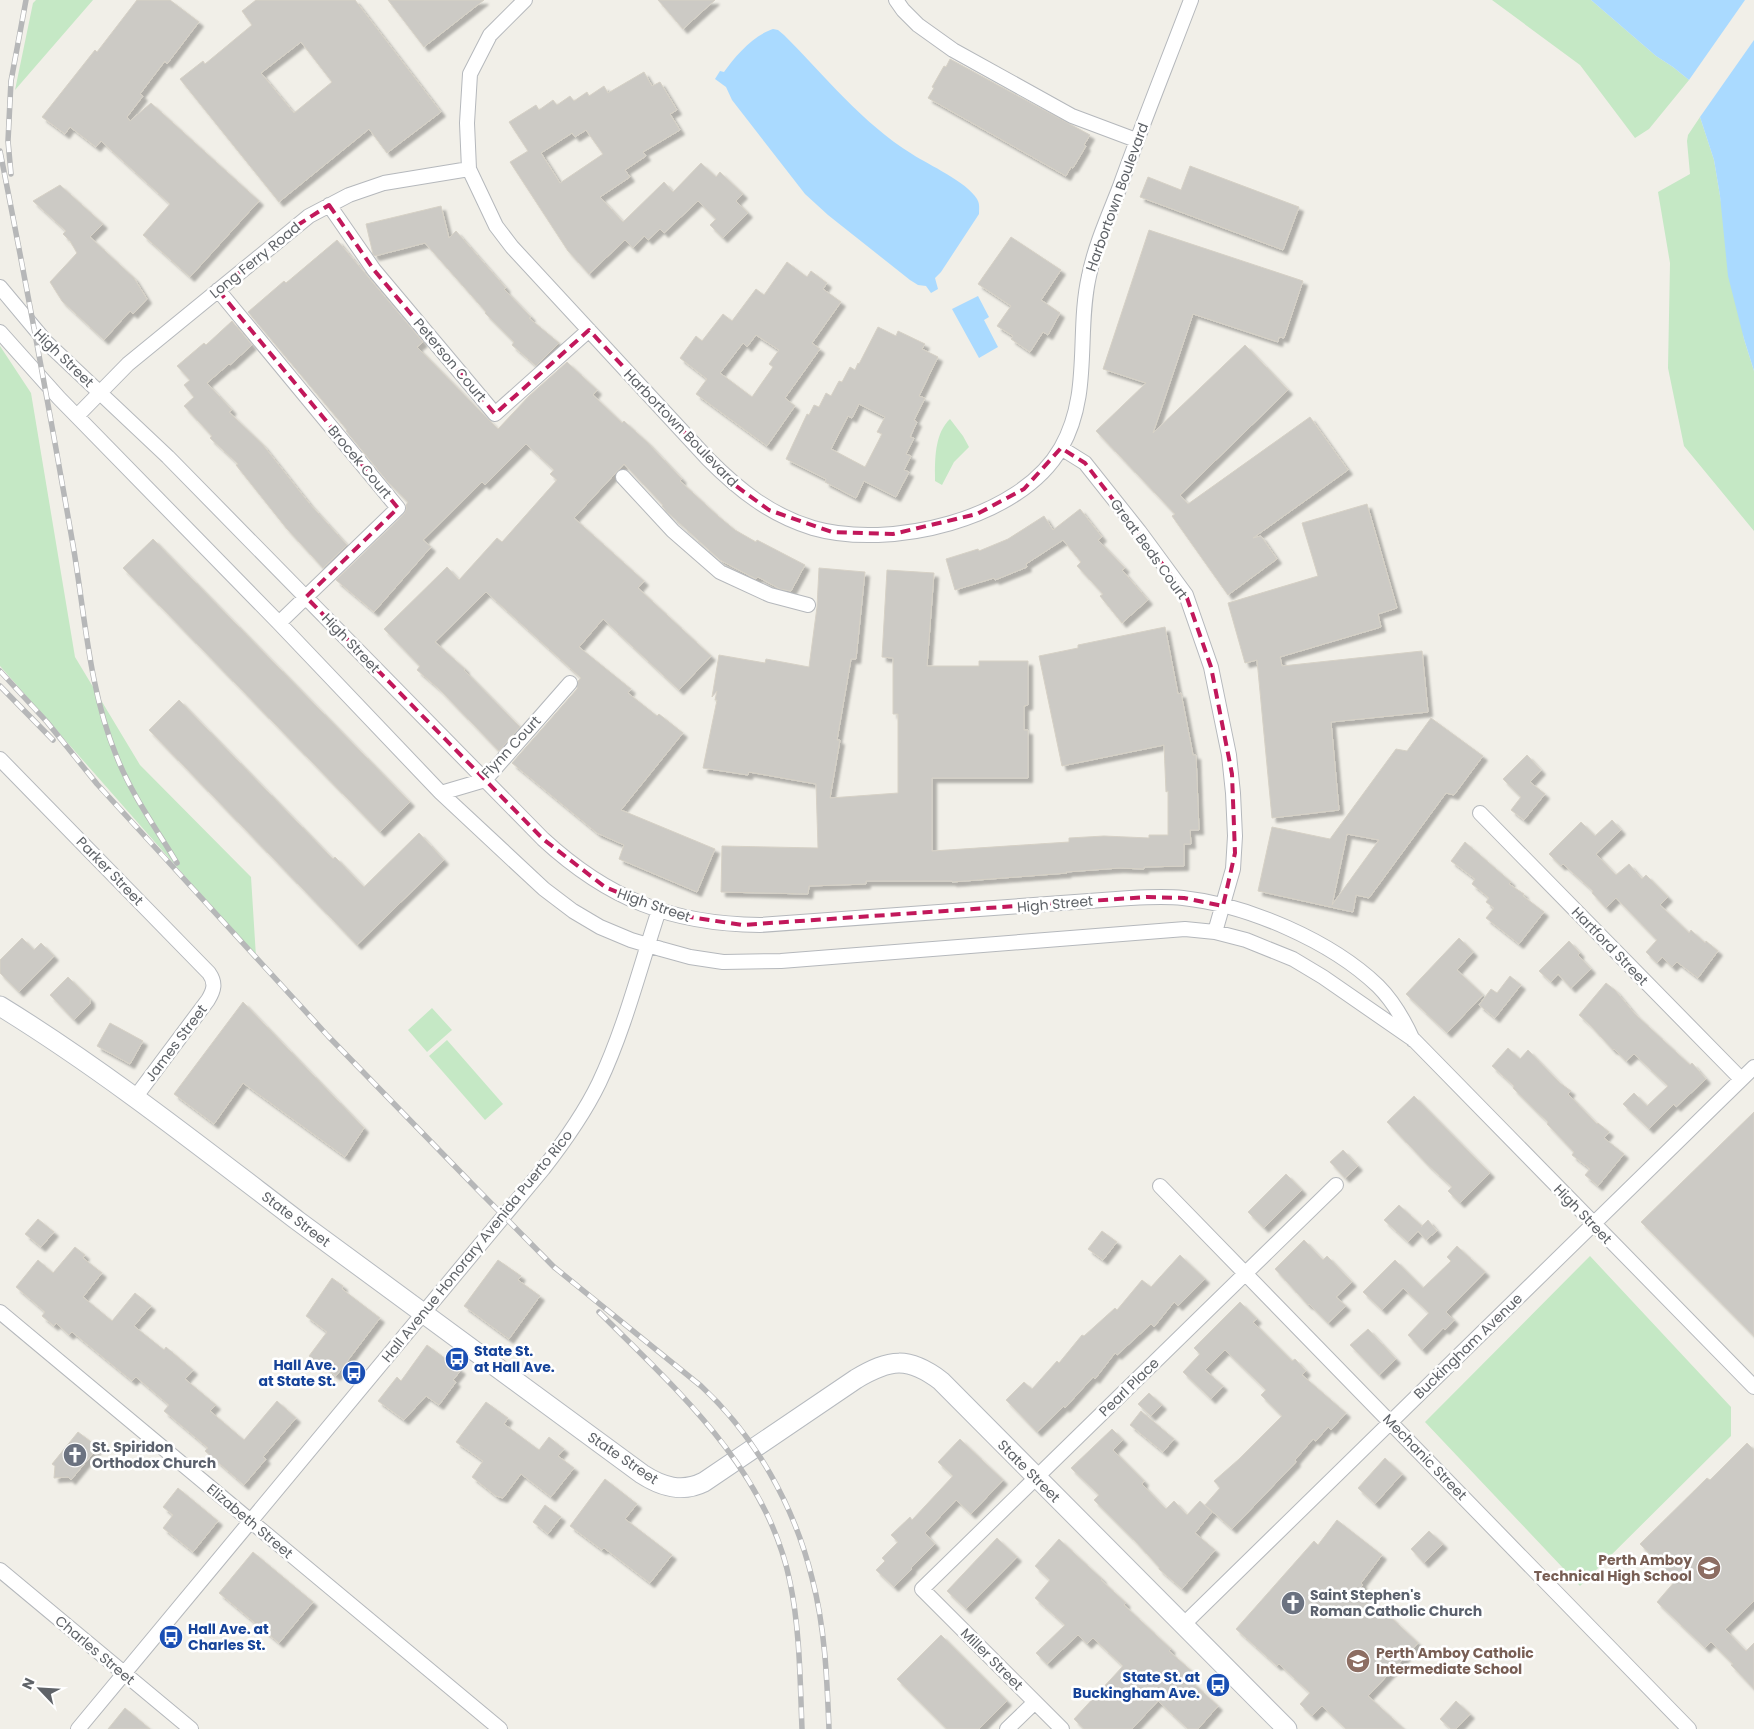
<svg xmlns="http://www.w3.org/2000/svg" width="1754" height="1729" viewBox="0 0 1754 1729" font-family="Poppins,sans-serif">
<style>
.green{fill:#c5e8c5}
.water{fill:#aadaff}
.building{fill:#cccac5;stroke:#d6d1c6;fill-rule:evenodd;filter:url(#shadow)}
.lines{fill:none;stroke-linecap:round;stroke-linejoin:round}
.street-casing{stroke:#b5b8bc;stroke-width:16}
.secondary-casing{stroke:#b6babf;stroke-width:21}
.street{stroke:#fff;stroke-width:14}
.secondary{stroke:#fff;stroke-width:19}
.rail-casing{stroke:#b6b7b8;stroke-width:5.5}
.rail{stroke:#fff;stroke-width:4;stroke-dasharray:11;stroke-linecap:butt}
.marked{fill:none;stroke:#c2185b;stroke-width:4;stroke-dasharray:10 6;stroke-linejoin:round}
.labels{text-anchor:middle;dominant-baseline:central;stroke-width:5;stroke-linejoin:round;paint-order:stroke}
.street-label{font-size:14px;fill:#5f6368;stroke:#fff}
.transit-label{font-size:14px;font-weight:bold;fill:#164399;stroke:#fff;text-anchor:start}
.worship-label{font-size:14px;font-weight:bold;fill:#5b616d;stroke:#fff;text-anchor:start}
.education-label{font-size:14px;font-weight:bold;fill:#785e54;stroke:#fff;text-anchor:end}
</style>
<defs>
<filter id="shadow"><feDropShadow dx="4.5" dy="4.5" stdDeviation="1" flood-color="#0004"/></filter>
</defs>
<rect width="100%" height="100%" fill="#f1efe8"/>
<path class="green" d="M36 0H93L15 90 33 3Z
M1492 0H1591L1656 56 1673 67 1689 80 1649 129 1635 138 1580 65Z
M1700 117 1714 160 1744 339 1754 371V531L1684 446 1668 368 1670 263 1658 192 1690 174 1687 141 1688 135Z
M0 346 31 393 75 657 140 765 251 877 256 957 0 666Z
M950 419 963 436 969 447 954 462 942 485 935 481C935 461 934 434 950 419Z
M432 1008 452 1030 427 1052 408 1030Z
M447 1040 503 1104 485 1120 429 1056Z
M1590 1256 1731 1407V1436L1580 1586 1425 1422Z"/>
<path class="water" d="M1591 0H1745L1689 80 1673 67 1656 56Z
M773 29 778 30 784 35C825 76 862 123 912 154 929 165 967 182 977 199 980 204 979 208 979 214L941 272 935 278 938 289 931 293 926 286 918 285 910 280 828 215 805 194 732 100 726 87 715 79 720 71 724 72C735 56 754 35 773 29Z
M1754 40V371L1744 339 1728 276 1720 196 1714 160 1700 117Z
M978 296 989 317 984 320 998 347 979 358 952 309Z"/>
<path class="building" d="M137 0H170L199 22 167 64 165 61 140 94 143 96 127 117 130 121 151 103 259 201 190 277 143 235 170 204 101 141 96 147 70 127 65 134 42 117 95 50 97 52Z
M256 0H355L441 112 387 153 369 129 279 202 180 79 203 61 205 64 252 25 242 11ZM301 42 332 82 294 113 261 73Z
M388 0H484L424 47Z
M658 0H715L683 29Z
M950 59 1090 135 1084 145 1086 146 1073 168 1071 167 1066 176 928 98 934 88 932 87 944 66 946 67Z
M644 72 652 86 660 82 677 110 670 114 680 130 643 152 646 156 625 170 630 177 600 197 623 222 664 182 673 192 701 163 716 177 720 172 743 194 736 201 748 213 723 238 710 225 716 219 698 201 664 233 660 229 648 240 644 236 633 248 625 240 589 274 568 251 510 162 528 151 509 122 536 105 539 110 553 100 557 105 570 96 574 101 587 92 589 96 604 86 608 93ZM586 130 603 154 560 183 541 153 572 133 575 137Z
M1190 166 1299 207 1283 250 1140 197 1148 177 1181 190Z
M60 185 103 224 90 237 134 278 147 299 133 314 130 311 104 340 62 301 50 282 77 253 70 241 63 234 66 231 33 201Z
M441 206 449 238 456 231 506 288 504 289 531 317 529 318 559 343 536 366 512 345 514 342 485 313 486 312 425 243 375 256 373 254 366 224Z
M1149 230 1303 281 1284 338 1279 337 1278 342 1193 314 1153 433 1245 345 1288 390 1180 495 1188 504 1310 417 1348 470 1253 538 1261 536 1277 559 1228 595 1172 516 1175 514 1096 431 1146 383 1103 369Z
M1011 237 1061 270 1041 300 1060 313 1048 335 1043 332 1030 352 1011 339 1013 336 997 326 1011 306 978 284Z
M337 240 423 342 417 347 498 429 529 396 567 362 597 390 593 395 622 423 624 421 647 442 682 479 680 481 718 516 735 530 756 542 757 540 805 565 791 591 780 589 758 577 756 579 720 560 666 511 662 506 663 505 624 464 574 518 644 581 638 588 711 656 679 690 603 619 579 647 631 689 628 693 657 716 659 714 683 733 621 810 715 849 697 892 619 859 624 845 597 833 512 763 577 689 578 681 581 678 486 592 435 642 465 669 464 670 520 727 499 751 439 689 417 670 420 666 384 629 447 567 459 580 497 538 502 542 557 480 550 474 554 470 526 444 485 485 482 482 423 540 431 547 374 612 336 580 404 514 406 510V505L408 502 387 481 346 431 347 430 248 312 284 281 286 283Z
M787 262 807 277 811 271 827 283 823 289 841 302 812 343 820 349 785 398 795 406 767 446 696 394 707 379 680 358 696 336 702 341 723 314 732 321 756 289 764 295ZM756 335 779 350 769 364 773 367 752 397 720 373 743 343 747 347Z
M232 321 252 345 230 365 229 364 207 383 232 410 229 412 263 445 309 503 347 545 323 568 287 529 236 465 238 464 210 438 212 436 184 406 194 397 184 385 190 380 177 366 204 343 206 345Z
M878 327 896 336 898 331 925 344 922 349 938 357 919 396 925 398 914 420 917 422 910 437 914 438 906 454 911 456 904 470 909 472 896 497 864 481 856 498 825 482 826 479 786 459 807 414 809 415 814 405 819 407 826 393 831 396 839 381 842 382 850 367 855 370 858 363 859 364ZM859 404 885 417 877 432 882 434 865 467 831 449 848 416 852 418Z
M1367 504 1397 608 1378 614 1381 627 1280 657 1282 666 1422 651 1428 712 1331 722 1339 810 1272 818 1257 660 1245 663 1228 603 1318 576 1302 523Z
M1080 509 1102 537 1098 540 1125 568 1122 570 1148 600 1122 623 1100 596 1103 594 1077 566 1081 562 1063 540 1026 564 1027 567 995 580 994 578 955 590 946 559 978 549 979 551 1008 539 1044 516 1053 530Z
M153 539 410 802 380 832 123 568Z
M819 568 865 572 856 659H851L837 740H840L830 798 898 793V714H893V658L882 657 887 570 934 573 927 666H979V661H1028V705L1024 706V730H1028V778H932V851L1069 842V838L1104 836 1149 838V835H1168V791L1166 792 1164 745 1062 766 1039 656 1078 648V645L1165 627 1178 694 1181 693 1193 755H1196L1199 830H1190L1191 844H1184V866L1144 867V869L1119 868 1066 872 1067 873 952 882V881H866V884L809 886 808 894 721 892 722 846 818 848 816 784 749 772 748 775 703 768 717 700H715L717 691 712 697 719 655 765 663 766 659 809 667 817 607Z
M179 700 333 859 335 857 364 887 419 833 444 860 357 945 149 730Z
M1431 718 1483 756 1454 795 1446 793 1369 898 1356 895 1353 912 1258 891 1272 827 1330 839 1396 749 1407 751ZM1347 834 1379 840 1332 905Z
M1527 755 1541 770 1530 782 1545 794 1524 820 1511 810 1521 797 1503 779Z
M1612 820 1621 830 1596 854 1616 875 1629 864 1642 879 1646 875 1668 897 1660 905 1689 933 1691 930 1705 943 1706 941 1718 951 1698 978 1677 962 1672 967 1662 957 1657 963 1646 952 1657 940 1616 898 1606 908 1592 893 1593 891 1563 864 1561 866 1549 854 1581 822 1595 836Z
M1465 842 1511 882 1509 884 1524 894 1523 896 1544 912 1519 944 1486 918 1494 908 1486 902 1489 898 1472 884 1475 879 1451 861Z
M22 938 34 950 41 943 54 956 19 992 0 973V960Z
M1459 938 1473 952 1457 970 1483 995 1447 1033 1406 994Z
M1569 941 1580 953 1578 955 1591 969 1571 988 1558 974 1551 982 1539 971Z
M1510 976 1521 985 1495 1018 1479 1005 1491 989 1497 993Z
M68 977 90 999V1004L74 1020 50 995Z
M1606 983 1615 990 1635 1014 1690 1065 1692 1063 1706 1079 1676 1107 1674 1104 1649 1129 1623 1104 1634 1093 1647 1106 1668 1086 1634 1054 1626 1061 1614 1049 1613 1050 1589 1024 1579 1015Z
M243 1002 364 1128 345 1157 243 1083 214 1124 174 1094Z
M110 1023 143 1041 130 1064 97 1046Z
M1508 1048 1520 1059 1528 1050 1560 1083 1571 1091 1568 1094 1597 1124 1598 1123 1609 1132 1604 1138 1624 1154 1598 1186 1585 1175 1590 1169 1572 1155 1574 1152 1547 1124 1548 1122 1536 1111 1513 1088 1514 1086 1492 1066Z
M1414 1096 1490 1173 1460 1203 1448 1191 1452 1187 1427 1164 1387 1122Z
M1754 1112V1336L1641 1222Z
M1343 1150 1358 1166 1345 1178 1330 1162Z
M1286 1174 1302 1190 1264 1228 1248 1212Z
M1399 1205 1422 1226 1421 1227 1428 1220 1437 1231 1426 1240 1418 1231 1408 1242 1384 1220Z
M38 1219 54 1232 41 1247 25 1234Z
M1102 1231 1117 1242 1103 1260 1088 1249Z
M1304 1240 1323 1260 1327 1256 1352 1282 1336 1297 1346 1306 1328 1323 1309 1304 1308 1305 1275 1269Z
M1457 1246 1485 1272 1446 1312 1454 1320 1445 1330 1443 1328 1422 1350 1408 1335 1429 1313 1403 1288 1382 1310 1363 1292 1395 1260 1423 1288 1451 1261 1447 1257Z
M75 1247 85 1255 83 1258 102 1273 83 1297 112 1321 135 1293 151 1306 134 1326 164 1350 166 1347 193 1370 185 1379 216 1405 210 1411 244 1440 277 1401 296 1418 263 1457 266 1459 244 1485 205 1451 208 1448 164 1411 169 1405 136 1377 132 1381 72 1332 69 1335 56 1323 54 1326 42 1316 45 1312 16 1287 38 1260 53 1273Z
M1180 1255 1205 1279 1178 1306 1174 1302 1154 1327 1151 1324 1117 1355 1115 1353 1095 1379 1093 1377 1065 1408 1064 1406 1037 1432 1006 1400 1024 1382 1032 1389 1057 1361 1059 1363 1082 1335 1084 1336 1115 1308 1117 1310 1142 1280 1151 1287Z
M498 1260 521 1276 518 1280 540 1296 509 1339 464 1306Z
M332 1278 343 1286 342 1289 380 1318 336 1376 309 1356 327 1332 306 1316Z
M1240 1302 1257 1319 1253 1322 1292 1361 1295 1359 1306 1371 1302 1375 1346 1413 1331 1430 1328 1427 1316 1441 1313 1439 1295 1460 1296 1462 1232 1529 1205 1505 1220 1488 1214 1481 1239 1459 1282 1416 1261 1395 1266 1390 1225 1350 1205 1370 1223 1386 1211 1399 1183 1372 1200 1354 1194 1348Z
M1368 1329 1396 1359 1379 1375 1350 1345Z
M427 1345 461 1370 453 1380 456 1382 439 1405 426 1396 404 1420 378 1401 397 1377 401 1381Z
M1149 1393 1162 1405 1151 1416 1138 1404Z
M486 1402 508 1418 504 1424 539 1450 549 1437 564 1449 558 1456 574 1468 551 1497 521 1474 503 1498 496 1496 472 1477 483 1461 456 1442Z
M1141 1411 1174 1439 1163 1452 1130 1425Z
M1112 1429 1123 1440 1113 1450 1144 1481 1142 1484 1166 1509 1174 1501 1187 1515 1200 1501 1212 1512 1195 1533 1215 1550 1182 1589 1159 1569V1567L1134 1540 1094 1500 1099 1495 1071 1468Z
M78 1432 98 1447 71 1480 68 1477 54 1478 55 1466 52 1464Z
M960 1439 1003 1480 971 1514 956 1500 925 1533 935 1544 911 1568 912 1569 894 1587 876 1570 885 1561 882 1558 898 1542 891 1535 910 1517 912 1520 953 1476 938 1462Z
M1747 1443 1754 1450V1601L1725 1629 1746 1651 1754 1643V1689L1731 1665 1733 1664 1711 1642 1705 1648 1657 1602 1676 1580 1640 1544 1707 1478 1710 1480Z
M1385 1458 1402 1474 1375 1504 1358 1488Z
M605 1479 637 1504 625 1519 672 1555 650 1583 604 1548 602 1550 570 1526Z
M178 1488 218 1521 193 1552 163 1528 173 1515 163 1507Z
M545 1505 561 1517 548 1534 533 1522Z
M1337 1520 1382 1555 1361 1583 1363 1585 1360 1588 1418 1643 1368 1696 1404 1729H1346L1322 1706 1312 1716 1300 1704 1310 1693 1279 1664 1277 1666 1236 1629 1314 1541 1318 1545Z
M1429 1531 1443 1544 1424 1563 1411 1549Z
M997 1538 1017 1557 966 1609 947 1591Z
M1059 1539 1102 1579 1101 1580 1126 1603 1124 1605 1171 1649 1169 1651 1195 1674 1190 1680 1218 1706 1198 1729H1188L1158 1701 1132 1729H1084L1074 1719 1123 1666 1093 1638 1087 1644 1078 1635 1047 1664 1036 1653 1065 1625 1035 1598 1050 1580 1035 1566Z
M253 1552 313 1602 279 1643 219 1593Z
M941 1635 1007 1701 979 1729H947L897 1679Z
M1456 1701 1470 1714 1456 1729H1451L1440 1719Z
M125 1708 150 1729H108Z"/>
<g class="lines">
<g class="street-casing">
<path id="street" d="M525 0 490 35 470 74 467 123 469 169 496 226 512 247 708 459C739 490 770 515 813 528 889 550 1020 520 1061 448 1092 394 1076 333 1089 276 1095 246 1108 217 1119 189 1142 125 1167 63 1191 0
M896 0 903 10 918 25 953 50 1072 116 1136 140
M329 205 374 270 495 414 589 330
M0 287 46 342 168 457 543 839C608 899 671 924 760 925L1130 898C1148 897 1165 896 1183 898 1248 905 1331 941 1378 986 1393 1001 1404 1020 1413 1040
M218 290 398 508 279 623
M0 332 59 398 279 623 441 793 544 889 573 911 600 927 631 940 661 949 690 957 723 962 781 961 1185 929 1215 932 1246 940 1293 959 1323 977 1414 1040 1754 1387
M77 416 128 364 309 216 349 195 384 183 469 169
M1061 448 1085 463 1139 531 1186 595 1211 667 1229 755 1233 793 1235 836 1233 869 1215 932
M623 477 673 531 720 572 770 595 808 605
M0 759 209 973C216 983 214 990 208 1000L134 1099
M441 793 485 780 570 683
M1480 813 1741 1079
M1160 1186 1689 1729
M0 1312 500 1729
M0 1570 191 1729
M1183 1625 1754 1067
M78 1729 543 1169C564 1142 584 1114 599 1083 625 1028 640 967 659 910
M1007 1729 1035 1702
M1062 1729 922 1589 1336 1185"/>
</g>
<g class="secondary-casing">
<path id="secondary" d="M0 1006C104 1070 201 1147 298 1221 412 1306 527 1390 642 1474 662 1487 682 1493 704 1482L856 1379C890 1359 908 1356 941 1381L1287 1729"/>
</g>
<use href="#street" class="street"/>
<use href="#secondary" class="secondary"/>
<g class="rail-casing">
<path id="rail" d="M0 151C26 282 50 413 73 545 85 615 89 689 116 755 131 794 156 828 177 863
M11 174 8 141 11 81 26 0
M0 671 47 722 97 784 328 1036 477 1189 554 1267 701 1386C755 1436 794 1505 812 1578 825 1627 827 1678 829 1729
M0 686 53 740
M599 1312C677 1390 767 1469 790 1582 800 1630 800 1680 802 1729"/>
</g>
<use href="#rail" class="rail"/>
</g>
<path class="marked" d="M329 205 374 270 495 414 589 330 732 483 769 510 832 532 893 534 977 514 1024 489 1061 448 1085 463 1186 595 1211 667 1232 774 1235 853 1223 906 1184 898 1147 897 742 925 671 914 605 887 543 839 306 597 398 508 218 290 293 228Z"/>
<defs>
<g id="bus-disc" transform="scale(1.25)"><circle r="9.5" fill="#1a4fb4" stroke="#fff"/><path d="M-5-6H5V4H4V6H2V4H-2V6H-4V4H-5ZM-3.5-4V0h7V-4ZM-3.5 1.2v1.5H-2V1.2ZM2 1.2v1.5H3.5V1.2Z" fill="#fff"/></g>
<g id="church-disc" transform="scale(1.25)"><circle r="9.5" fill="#6b7280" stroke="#fff"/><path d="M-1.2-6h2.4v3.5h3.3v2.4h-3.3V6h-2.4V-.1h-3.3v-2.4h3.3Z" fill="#fff"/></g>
<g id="school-disc" transform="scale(1.25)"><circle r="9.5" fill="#8d6e63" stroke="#fff"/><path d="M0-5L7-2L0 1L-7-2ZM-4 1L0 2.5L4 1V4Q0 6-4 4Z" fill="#fff"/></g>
</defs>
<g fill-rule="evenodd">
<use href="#bus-disc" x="457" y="1359"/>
<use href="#bus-disc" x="354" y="1373"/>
<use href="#church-disc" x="75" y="1455"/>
<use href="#school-disc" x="1709" y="1568"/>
<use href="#church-disc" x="1293" y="1603"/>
<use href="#bus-disc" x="171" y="1637"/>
<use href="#school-disc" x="1358" y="1661"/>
<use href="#bus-disc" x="1218" y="1685"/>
</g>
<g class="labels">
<g class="street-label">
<text transform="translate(1117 197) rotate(-70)">Harbortown Boulevard</text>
<text transform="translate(255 260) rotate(-39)">Long Ferry Road</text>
<text transform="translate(64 358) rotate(44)">High Street</text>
<text transform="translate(450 360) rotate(50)">Peterson Court</text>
<text transform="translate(681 428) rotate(46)">Harbortown Boulevard</text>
<text transform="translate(360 462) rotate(50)">Brocek Court</text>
<text transform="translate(1149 549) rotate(54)">Great Beds Court</text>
<text transform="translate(351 643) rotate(46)">High Street</text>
<text transform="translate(511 747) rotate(-47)">Flynn Court</text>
<text transform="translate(110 871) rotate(46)">Parker Street</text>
<text transform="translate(1055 904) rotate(-5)">High Street</text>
<text transform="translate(654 905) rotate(19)">High Street</text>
<text transform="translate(1610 946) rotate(46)">Hartford Street</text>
<text transform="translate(176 1043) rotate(-53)">James Street</text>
<text transform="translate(1583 1214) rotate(46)">High Street</text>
<text transform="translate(296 1219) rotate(37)">State Street</text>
<text transform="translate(477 1246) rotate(-51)">Hall Avenue Honorary Avenida Puerto Rico</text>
<text transform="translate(1468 1346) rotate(-44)">Buckingham Avenue</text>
<text transform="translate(1129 1387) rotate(-44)">Pearl Place</text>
<text transform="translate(1425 1457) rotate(46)">Mechanic Street</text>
<text transform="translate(623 1458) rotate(34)">State Street</text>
<text transform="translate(1029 1471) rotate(45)">State Street</text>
<text transform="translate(250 1521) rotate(40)">Elizabeth Street</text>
<text transform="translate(95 1650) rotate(40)">Charles Street</text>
<text transform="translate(992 1659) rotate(45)">Miller Street</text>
</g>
<g class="transit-label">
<text x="474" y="1351">State St.<tspan x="474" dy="16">at Hall Ave.</tspan></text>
<text x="336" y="1365" text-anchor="end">Hall Ave.<tspan x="336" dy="16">at State St.</tspan></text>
<text x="188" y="1629">Hall Ave. at<tspan x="188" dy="16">Charles St.</tspan></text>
<text x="1200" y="1677" text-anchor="end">State St. at<tspan x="1200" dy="16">Buckingham Ave.</tspan></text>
</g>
<g class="worship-label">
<text x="92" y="1447">St. Spiridon<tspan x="92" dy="16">Orthodox Church</tspan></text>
<text x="1310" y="1595">Saint Stephen's<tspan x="1310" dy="16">Roman Catholic Church</tspan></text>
</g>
<g class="education-label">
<text x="1692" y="1560">Perth Amboy<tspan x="1692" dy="16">Technical High School</tspan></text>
<text x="1376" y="1653" text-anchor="start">Perth Amboy Catholic<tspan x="1376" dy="16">Intermediate School</tspan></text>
</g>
</g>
<g transform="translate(40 1689) rotate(295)" stroke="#ffffff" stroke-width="4" paint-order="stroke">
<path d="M0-4L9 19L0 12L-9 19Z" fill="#5f6368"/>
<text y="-8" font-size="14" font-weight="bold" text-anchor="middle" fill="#5f6368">N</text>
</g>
</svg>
